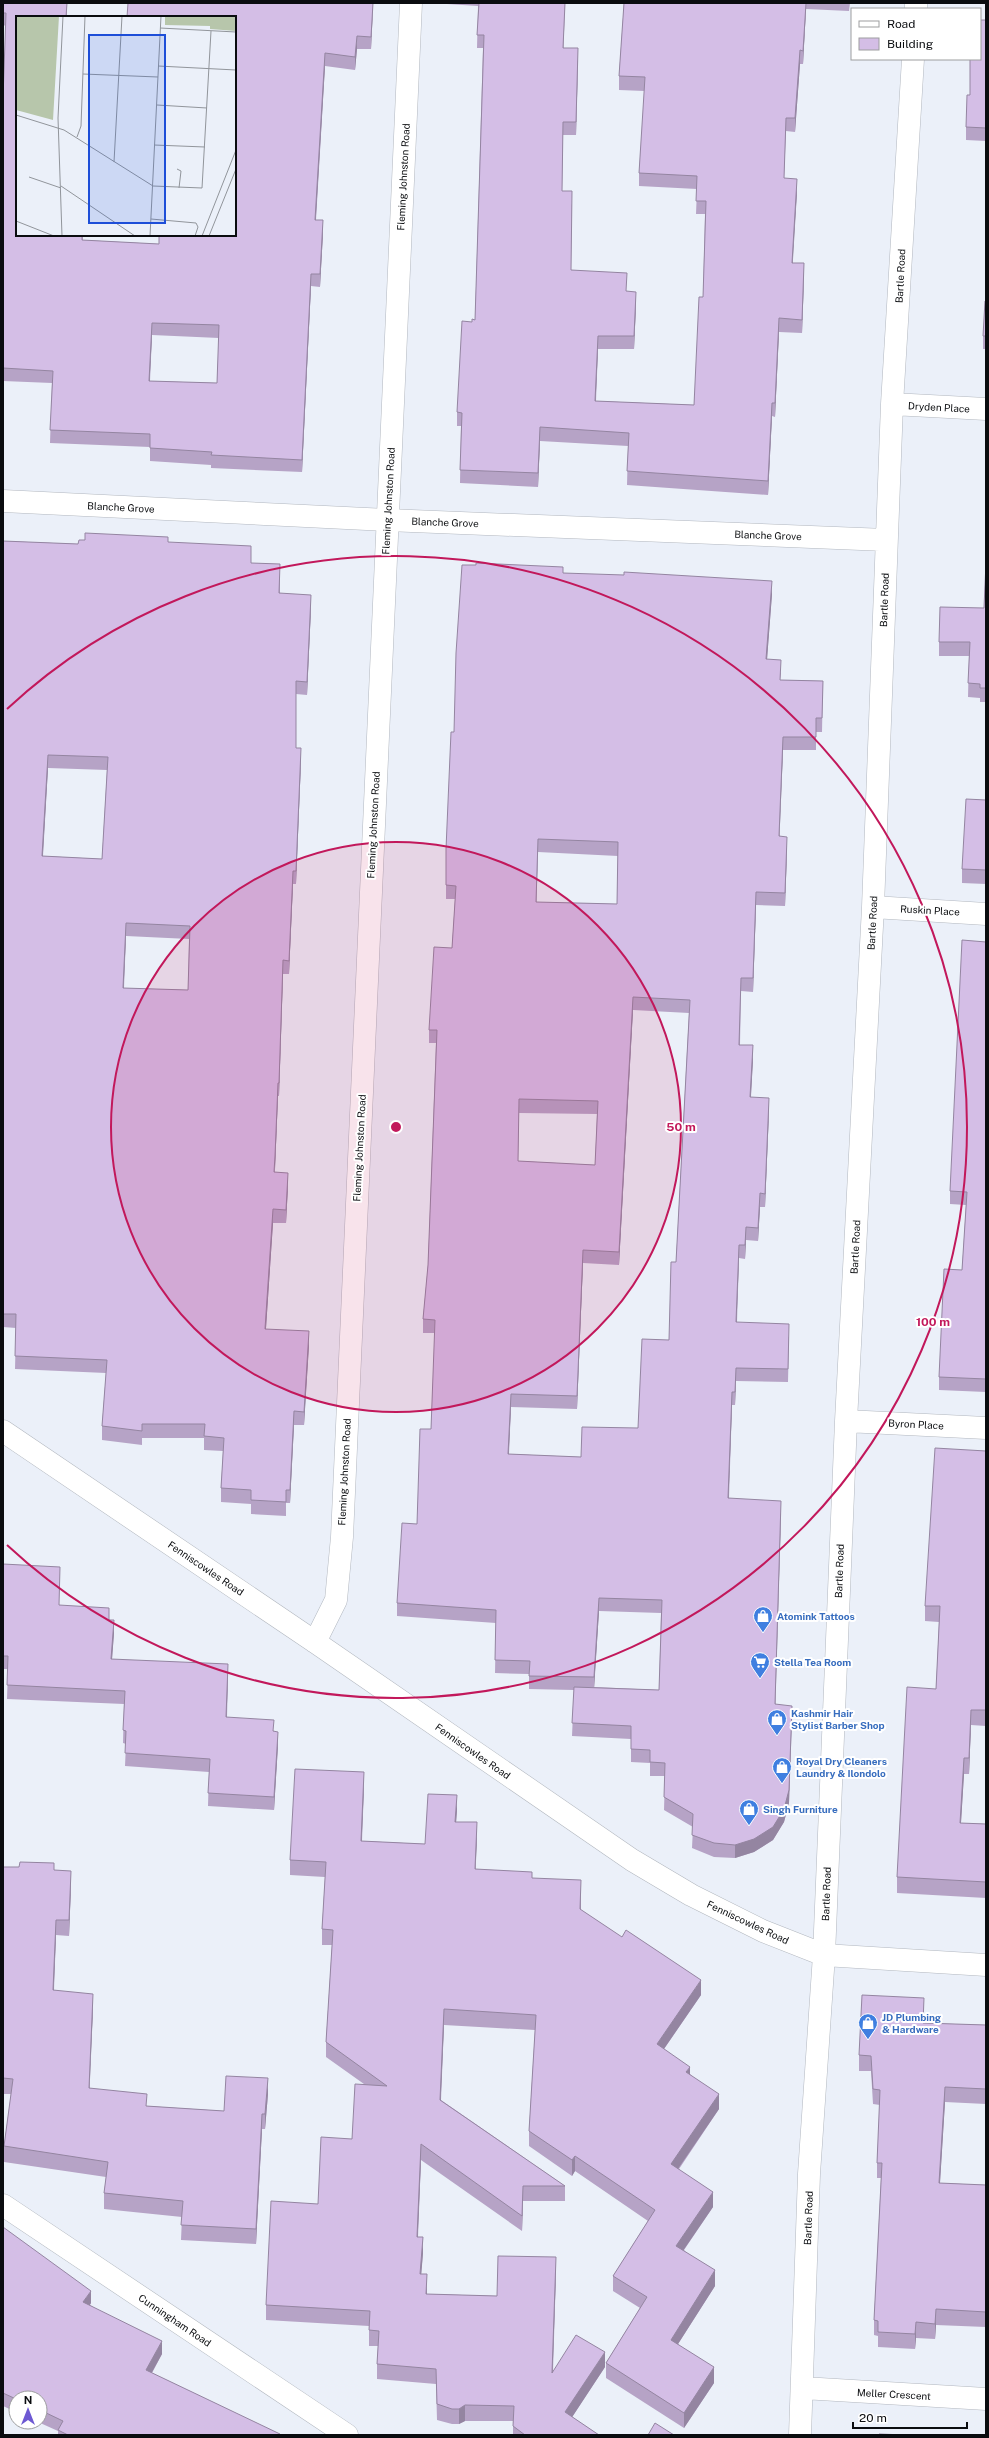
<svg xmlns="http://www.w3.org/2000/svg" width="989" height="2438" viewBox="0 0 989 2438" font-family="'Public Sans',sans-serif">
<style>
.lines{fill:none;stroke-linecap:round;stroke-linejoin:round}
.minor-casing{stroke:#b2b7bf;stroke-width:23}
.minor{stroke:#fff;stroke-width:22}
.wall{fill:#b6a3c6;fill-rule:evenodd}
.shaded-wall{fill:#9485a1}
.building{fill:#d4bee6;stroke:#9485a1;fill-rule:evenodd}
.ring{fill:none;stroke:#c2185b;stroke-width:2}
.labels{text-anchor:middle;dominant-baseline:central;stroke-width:4;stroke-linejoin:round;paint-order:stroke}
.street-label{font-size:10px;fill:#0a0c0f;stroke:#fff}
.shop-label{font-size:10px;font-weight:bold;fill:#366cbe;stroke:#fff;text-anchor:start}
.inset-road{fill:none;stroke:#91959b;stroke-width:1}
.view{fill:#1d4ed8;fill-opacity:0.15;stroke:#1d4ed8;stroke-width:2}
.inset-edge{fill:none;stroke:#0a0c0f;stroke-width:2}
.centre{fill:#c2185b;stroke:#fff;stroke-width:2}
.ring-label{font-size:12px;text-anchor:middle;font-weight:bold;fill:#c2185b;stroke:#fff;stroke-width:4;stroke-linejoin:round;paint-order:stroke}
</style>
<rect width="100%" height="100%" fill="#ebf0f9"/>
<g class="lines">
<g class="minor-casing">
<path id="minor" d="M916 9V3
M892 404 986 409
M3 501 387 520 886 540
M873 907 986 914
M846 1421 986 1428
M3 1431 315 1642 632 1860 691 1895 763 1931 824 1955 986 1965
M315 1642 336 1600 342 1537 411 3
M3 2205 347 2435
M803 2388 986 2399
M800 2435 809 2174 824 1955 846 1421 873 907 892 404 913 59"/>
</g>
<use href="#minor" class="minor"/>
</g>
<path class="wall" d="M3 3H67V17L17 235H83V240L159 244 235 17 373 3 371 49H357L355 70 325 66 316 220 323 233 320 287 311 286 302 472 211 468V465L150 461V447L50 443 52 383 3 381V98L6 26 3 25ZM152 335 219 338 217 383 150 381Z
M447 3H565L563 48 578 61 576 135H563L562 191 572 205 571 270 626 291 636 305 634 349H598L596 401 694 405 703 297 705 214H696L697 189 639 186V173L645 91 619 90V76L624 3H850L849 11 806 9 803 64H800L795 132 786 131 784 178 797 192 792 263 804 277 802 333 779 332 775 417 772 416 768 495 627 485 628 446 540 441 538 487 460 483 461 426H457V412L472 322 475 320 483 48H477L478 6 447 4Z
M986 20V141L966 140V127L970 95Z
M986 301V349H983V336Z
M3 541 78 544 168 542 251 563 280 577V593L311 608 307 695 296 694V748L301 761 296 884H293L289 974H283L279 1096H278L275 1169V1172L288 1186 286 1223H273L266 1329 309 1345 304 1425H294L290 1503H286V1516L251 1514V1504L221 1502V1488L223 1451 204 1450V1438H142V1445L102 1440V1426L106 1373 15 1369 16 1328 3 1327ZM48 768 107 770 102 859 43 856ZM126 936 189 939 188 990 124 988Z
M986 562V702H980V698L968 697 969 656H939V642L984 608Z
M563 573 772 594 767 659 781 673 780 680 823 681 822 732H816V750H783L779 836 787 850 785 906 756 905 753 992 741 991 740 1045 753 1059 751 1097 769 1111 765 1207H760L758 1241 746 1240 745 1259 739 1258 737 1322 789 1337 788 1382 736 1381 735 1405H732L729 1498 781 1514 775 1704 792 1719 789 1803 784 1822 773 1840 754 1852 735 1858 714 1857 692 1848 693 1827 664 1810 665 1776H650V1763L631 1762V1739L572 1736 574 1690 529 1689V1674L495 1673 496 1623 397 1616V1603L417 1524 431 1429 435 1333H423V1319L428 1265 436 1043H429V1030L452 948 455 899H446V849L454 732ZM538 852 618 856 617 904 536 902ZM633 1010 689 1013 676 1262 669 1340 638 1428 581 1457 509 1454 511 1407 577 1409 583 1263 619 1265ZM519 1113 597 1114 595 1165 518 1161ZM599 1611 661 1613 659 1690 594 1687Z
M986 800V884L962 883V869Z
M986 942V1392L939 1390V1377L962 1270 966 1205 950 1204V1191Z
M986 1451V1726L971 1725 969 1774H964L961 1823 986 1824V1898L897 1893V1877L936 1689 939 1622 925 1621V1606Z
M3 1564 59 1605 109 1620 114 1633 112 1659 228 1677 227 1717 274 1731 278 1745 274 1810 208 1806 209 1772 125 1766 126 1744 123 1743 124 1704 7 1699 8 1669H3Z
M364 1787 362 1841 425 1844 457 1810 456 1822 477 1838 475 1869 532 1878 581 1895V1910L701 1995 664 2049 690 2074 719 2109 679 2169 713 2207 684 2250 715 2286 678 2344 714 2383 684 2428 606 2378V2363L640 2308 613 2291V2276L648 2221 575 2171 572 2176 529 2146V2131L535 2030 444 2025 441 2100 565 2186V2201H523L522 2231 421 2160 418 2237 423 2253 421 2274 427 2290V2294L497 2296 556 2272 553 2372 605 2367 572 2417 599 2435H513V2421H465L459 2424H452L437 2420 436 2384 377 2379V2364L378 2346H369V2326L266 2320V2305L318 2204 352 2139 364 2084 326 2057V2042L332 1945H322V1929L325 1877 290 1875V1860Z
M3 1867 54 1870 71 1886 69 1936 56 1935 54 1990 93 2009 89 2088 147 2106 224 2111 268 2094 265 2129H262L256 2244 181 2240 182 2217 104 2209V2193L106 2177 4 2162V2146L11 2094H3Z
M924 2013 923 2023 986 2025V2104L945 2102 940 2183 986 2185V2327L936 2325 935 2339 916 2338 915 2349 878 2347V2336L874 2335V2320L881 2178H877V2163L880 2105 873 2104 871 2071H859V2055Z
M3 2227 91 2303 90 2305 162 2354 152 2373 280 2435H58V2431L38 2422H40V2398H16V2412L3 2406Z"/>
<path class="shaded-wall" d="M373 3V9L371 49V37Z
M565 3 563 61V48Z
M806 3V9L803 64V51Z
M357 36V49L355 70V57Z
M578 48V61L576 135V122Z
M800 50V64L795 132V118Z
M325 53V66L315 232V220Z
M797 179V192L792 276V263Z
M323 220V233L320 287V274Z
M804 263V277L802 333V320Z
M311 274V286L302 472V460Z
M636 292V305L634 349V336Z
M779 318V332L775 417V403Z
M152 323V335L149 393V381Z
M598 336V349L595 414V401Z
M772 403V416L768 495V481Z
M540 427V441L538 487V473Z
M772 581V594L766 673V659Z
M311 595V608L307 695V682Z
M783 737V750L779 850V836Z
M301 748V761L296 884V871Z
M48 755V768L42 869V856Z
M787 837V850L785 906V893Z
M538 839V852L536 915V902Z
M293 871V884L289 974V961Z
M756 892V905L753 992V978Z
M126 923V936L123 1001V988Z
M283 960V974L279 1096V1083Z
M633 997V1010L619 1265V1252Z
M753 1045V1059L750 1111V1097Z
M278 1083V1096L275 1169V1156Z
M769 1098V1111L765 1207V1194Z
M288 1173V1186L286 1223V1210Z
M760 1193V1207L758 1241V1228Z
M273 1209V1223L265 1343V1329Z
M746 1227V1240L745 1259V1245Z
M739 1245V1258L736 1335V1322Z
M583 1250V1263L577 1409V1396Z
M309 1331V1345L304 1425V1412Z
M736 1368V1381L735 1405V1392Z
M732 1392V1405L728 1511V1498Z
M511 1394V1407L508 1468V1454Z
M294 1411V1425L290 1503V1490Z
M781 1501V1514L775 1718V1704Z
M599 1598V1611L594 1690V1677Z
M114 1620V1633L111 1672V1659Z
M228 1664V1677L226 1730V1717Z
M792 1706 789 1803 784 1822 773 1840 754 1852 735 1858V1845Z
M971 1710V1725L969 1774V1758Z
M278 1732V1745L274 1810V1797Z
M964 1758V1774L960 1838V1823Z
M364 1772V1787L361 1856V1841Z
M457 1795V1810L455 1837V1822Z
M477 1822V1838L475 1884V1869Z
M71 1871V1886L69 1936V1920Z
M581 1880V1895L580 1925V1909Z
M56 1920V1935L53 2006V1990Z
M701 1980V1995L657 2059V2044Z
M93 1994V2009L89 2103V2088Z
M924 1998V2013L923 2038V2023Z
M444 2009V2025L440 2115V2100Z
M690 2067V2083L686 2072Z
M268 2078V2094L265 2129V2114Z
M945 2087V2102L939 2198V2183Z
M719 2094V2109L671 2179V2164Z
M262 2114V2129L256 2244V2229Z
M421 2144V2160L417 2253V2237Z
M575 2156V2171L572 2176V2160Z
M523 2186V2201L522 2231V2216Z
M713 2192V2207L676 2261V2246Z
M423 2237V2253L420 2290V2274Z
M556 2257V2272L552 2388V2373Z
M715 2270V2286L671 2355V2340Z
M427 2274V2290L426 2309V2294Z
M91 2291V2303L83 2315V2302Z
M936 2309V2325L935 2339V2324Z
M916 2322V2338L915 2349V2334Z
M162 2341V2354L146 2383V2370Z
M605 2352V2367L565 2428V2412Z
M714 2367V2383L684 2428V2413Z
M465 2405V2421L459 2424V2409Z"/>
<path class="building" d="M3 3H67L66 17H17V235H82V240L159 244V235H235V17H127L128 3H373L371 37 357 36 355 57 325 53 315 220H323L320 274H311L302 460 211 455 212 452 150 448V434L50 430 53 371 3 368V98L6 13H3ZM152 323 219 325 217 383 149 381Z
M479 3H565L563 48H578L576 122H563L562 191H572L571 270 627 273 626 291 636 292 634 336H598L595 401 694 405 699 297H703L706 201H696L697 176 639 173 645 77 619 76 624 3H806L803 51 800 50 795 118H786L784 178 797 179 792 263H804L802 320 779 318 775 403H772L768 481 627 471 629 433 540 427 538 473 460 470 462 413 457 412 462 321 472 322V319L475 320 484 35H477Z
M980 20H986V128L966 127 967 95H970V59H980Z
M985 301H986V336H983Z
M85 533 168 537V542L251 546V563L280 564 279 593 311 595 307 682 296 681V748H301L296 871H293L289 961 283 960 279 1083H278L275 1156 274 1172 288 1173 286 1210 273 1209 265 1329 309 1331 304 1412 294 1411 290 1490H286V1502L251 1500V1490L221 1488 224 1438 204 1436 205 1424H142V1431L102 1426 107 1360 15 1356 16 1314H3V541L78 544 79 540H85ZM48 755 108 757 102 859 42 856ZM126 923 190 926 188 990 123 988Z
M986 562V688H980V684L968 683 970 642H939L940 607 984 608Z
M476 563 563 567V573L624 575V572L772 581 766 659 781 660 780 680 823 681 822 718H816V737H783L779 836 787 837 785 893 756 892 753 978H741L739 1045H753L750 1097 769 1098 765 1194 760 1193 758 1228 746 1227 745 1245H739L736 1322 789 1324 788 1369 736 1368 735 1392H732L728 1498 781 1501 775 1704 792 1706 789 1790 784 1809 773 1827 754 1839 735 1845 714 1843 692 1835 693 1814 664 1797 665 1763 650 1762V1750L631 1749V1726L572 1723 574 1687 659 1690 662 1600 599 1598 594 1677 529 1676 530 1661 495 1660 496 1610 397 1603 402 1523 417 1524 420 1429H431L435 1320 423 1319 428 1265 437 1030H429L434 947 452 948 456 886 446 885V849L451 732H454L456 653 462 565H476ZM538 839 618 842 617 904 536 902ZM633 997 690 1000 676 1262H671L669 1340 642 1339 638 1428 582 1427 581 1457 508 1454 511 1394 577 1396 583 1250 619 1252ZM519 1099 598 1101 595 1165 518 1161Z
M966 799 986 800V870L962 869Z
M962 940 986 942V1379L939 1377 944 1269 962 1270 967 1192 950 1191Z
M935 1448 986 1451V1710H971L969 1758H964L960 1823 986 1824V1882L897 1877 907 1687 936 1689 940 1606H925Z
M3 1564 60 1567 59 1605 109 1608V1620H114L111 1659 228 1664 226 1717 274 1720 273 1731 278 1732 274 1797 208 1793 210 1759 125 1753 126 1731 123 1730 125 1691 7 1685 8 1656H3Z
M295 1769 364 1772 361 1841 425 1844 428 1794 457 1795 455 1822H477L475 1869 532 1872V1878L581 1880 580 1909 622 1937 626 1930 701 1980 657 2044 690 2067 686 2072 719 2094 671 2164 713 2192 676 2246 715 2270 671 2340 714 2367 684 2413 606 2363 647 2297 613 2276 655 2210 575 2156 572 2160 529 2131 536 2015 444 2009 440 2100 565 2186H523L522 2216 421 2144 417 2237H423L420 2274H427L426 2294 497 2296 498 2256 556 2257 552 2373 576 2335 605 2352 565 2412 599 2435H525L513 2426 514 2406 465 2405 459 2409H452L437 2404 436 2369 377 2364 379 2331 369 2330 370 2311 266 2305 271 2201 318 2204 321 2137 352 2139 355 2084 387 2086 326 2042 333 1930 322 1929 326 1862 290 1860Z
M20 1862 54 1863V1870L71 1871 69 1920H56L53 1990 93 1994 89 2088 147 2094 146 2106 224 2111 226 2076 268 2078 265 2114H262L256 2229 181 2225 183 2201 104 2193 108 2162 4 2146 13 2079 3 2078V1867H19Z
M862 1995 924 1998 923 2023 986 2025V2089L945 2087 939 2183 986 2185V2312L936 2309 935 2324 916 2322 915 2334 878 2332V2321L874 2320 882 2163H877L880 2090 873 2089 871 2056 859 2055Z
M3 2227 91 2291 83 2302 162 2341 146 2370 280 2434 279 2435H68L58 2430 63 2421 40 2410V2398H16V2399L3 2393Z
M655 2423 674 2435H648Z
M879 2434 906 2435H879Z"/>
<circle cx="396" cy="1127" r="285" fill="#c2185b" fill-opacity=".12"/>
<g class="ring">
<circle cx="396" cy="1127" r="285"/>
<path d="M7 709A571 571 0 1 1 7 1545"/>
</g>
<defs>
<g id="shop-pin" transform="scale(1)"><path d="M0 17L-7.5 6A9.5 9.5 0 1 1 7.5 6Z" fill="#3f7fe0" stroke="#fff"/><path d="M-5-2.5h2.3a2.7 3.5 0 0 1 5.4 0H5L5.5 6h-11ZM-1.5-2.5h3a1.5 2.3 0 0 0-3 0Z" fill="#fff"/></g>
<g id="supermarket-pin" transform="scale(1)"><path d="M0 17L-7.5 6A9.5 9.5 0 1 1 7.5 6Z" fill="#3f7fe0" stroke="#fff"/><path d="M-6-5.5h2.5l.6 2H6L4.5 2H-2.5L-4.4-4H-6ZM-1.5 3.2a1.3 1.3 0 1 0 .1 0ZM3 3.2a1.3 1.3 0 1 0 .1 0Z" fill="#fff"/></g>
</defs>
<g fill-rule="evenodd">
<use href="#shop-pin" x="763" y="1616"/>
<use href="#supermarket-pin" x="760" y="1662"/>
<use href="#shop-pin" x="777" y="1719"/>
<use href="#shop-pin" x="782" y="1767"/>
<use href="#shop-pin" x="749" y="1809"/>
<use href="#shop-pin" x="868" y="2023"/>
</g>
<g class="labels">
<g class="street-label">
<text transform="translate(403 177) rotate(-87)">Fleming Johnston Road</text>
<text transform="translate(900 276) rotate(-87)">Bartle Road</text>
<text transform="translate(939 407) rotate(3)">Dryden Place</text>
<text transform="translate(388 501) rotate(-87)">Fleming Johnston Road</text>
<text transform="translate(121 507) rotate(3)">Blanche Grove</text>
<text transform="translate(445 522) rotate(2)">Blanche Grove</text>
<text transform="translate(768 535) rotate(2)">Blanche Grove</text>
<text transform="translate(884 600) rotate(-88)">Bartle Road</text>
<text transform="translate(373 825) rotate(-87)">Fleming Johnston Road</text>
<text transform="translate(930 910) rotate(3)">Ruskin Place</text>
<text transform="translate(872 923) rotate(-87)">Bartle Road</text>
<text transform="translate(359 1148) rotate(-87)">Fleming Johnston Road</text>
<text transform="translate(855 1247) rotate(-87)">Bartle Road</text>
<text transform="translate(916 1424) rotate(3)">Byron Place</text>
<text transform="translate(344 1472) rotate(-87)">Fleming Johnston Road</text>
<text transform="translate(206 1568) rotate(34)">Fenniscowles Road</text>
<text transform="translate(839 1571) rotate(-88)">Bartle Road</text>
<text transform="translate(473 1751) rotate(35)">Fenniscowles Road</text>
<text transform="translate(826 1894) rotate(-88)">Bartle Road</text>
<text transform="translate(748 1922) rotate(25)">Fenniscowles Road</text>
<text transform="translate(808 2218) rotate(-88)">Bartle Road</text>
<text transform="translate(175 2320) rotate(34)">Cunningham Road</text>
<text transform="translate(894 2394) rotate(3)">Meller Crescent</text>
</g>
<g class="shop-label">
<text x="777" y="1616">Atomink Tattoos</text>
<text x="774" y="1662">Stella Tea Room</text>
<text x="791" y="1713">Kashmir Hair<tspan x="791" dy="12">Stylist Barber Shop</tspan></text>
<text x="796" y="1761">Royal Dry Cleaners<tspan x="796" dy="12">Laundry &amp; Ilondolo</tspan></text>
<text x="763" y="1809">Singh Furniture</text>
<text x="882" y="2017">JD Plumbing<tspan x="882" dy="12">&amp; Hardware</tspan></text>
</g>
</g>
<g transform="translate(16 16)">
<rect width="220" height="220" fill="#ebf0f9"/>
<path d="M0 0H43L37 104 0 94ZM149 0H220V15L194 13V10L149 9Z" fill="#b7c6ab"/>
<path class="inset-road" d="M144 12 220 16M142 50 220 54M67 58 142 61M141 89 191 92M0 99 48 114 137 170 186 172 195 15M61 121 65 110 69 0M138 129 189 131M98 146 106 0M161 153 165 155 163 172M13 161 45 172M45 170 119 220M135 203 180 207 182 211 179 220M0 205 38 220M46 220 42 102 47 0M134 220 145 0M186 220 220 134M193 220 220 153"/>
<path class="view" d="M73 19H149V207H73Z"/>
<rect width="220" height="220" class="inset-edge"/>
</g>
<circle cx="396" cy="1127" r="6" class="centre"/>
<g class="ring-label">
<text x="681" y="1131">50 m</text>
<text x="933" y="1326">100 m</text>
</g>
<rect width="989" height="2438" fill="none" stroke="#0a0c0f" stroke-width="8"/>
<rect x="851" y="8" width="130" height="52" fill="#ffffff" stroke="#9d9e9f"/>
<rect x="859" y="21" width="20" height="6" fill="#ffffff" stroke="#9d9e9f"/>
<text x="887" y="28" font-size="12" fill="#0a0c0f">Road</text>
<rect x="859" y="38" width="20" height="12" fill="#d4bee6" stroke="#9d9e9f"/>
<text x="887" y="48" font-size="12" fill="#0a0c0f">Building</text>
<g transform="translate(28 2410)"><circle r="19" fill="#ffffff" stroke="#9d9e9f"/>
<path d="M0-3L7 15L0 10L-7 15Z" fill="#6d59d3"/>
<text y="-6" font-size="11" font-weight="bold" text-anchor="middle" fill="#0a0c0f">N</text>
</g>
<path d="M853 2422v6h114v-6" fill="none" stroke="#0a0c0f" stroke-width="2"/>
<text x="859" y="2422" font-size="12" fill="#0a0c0f" stroke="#ffffff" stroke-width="3" paint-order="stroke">20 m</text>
</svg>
